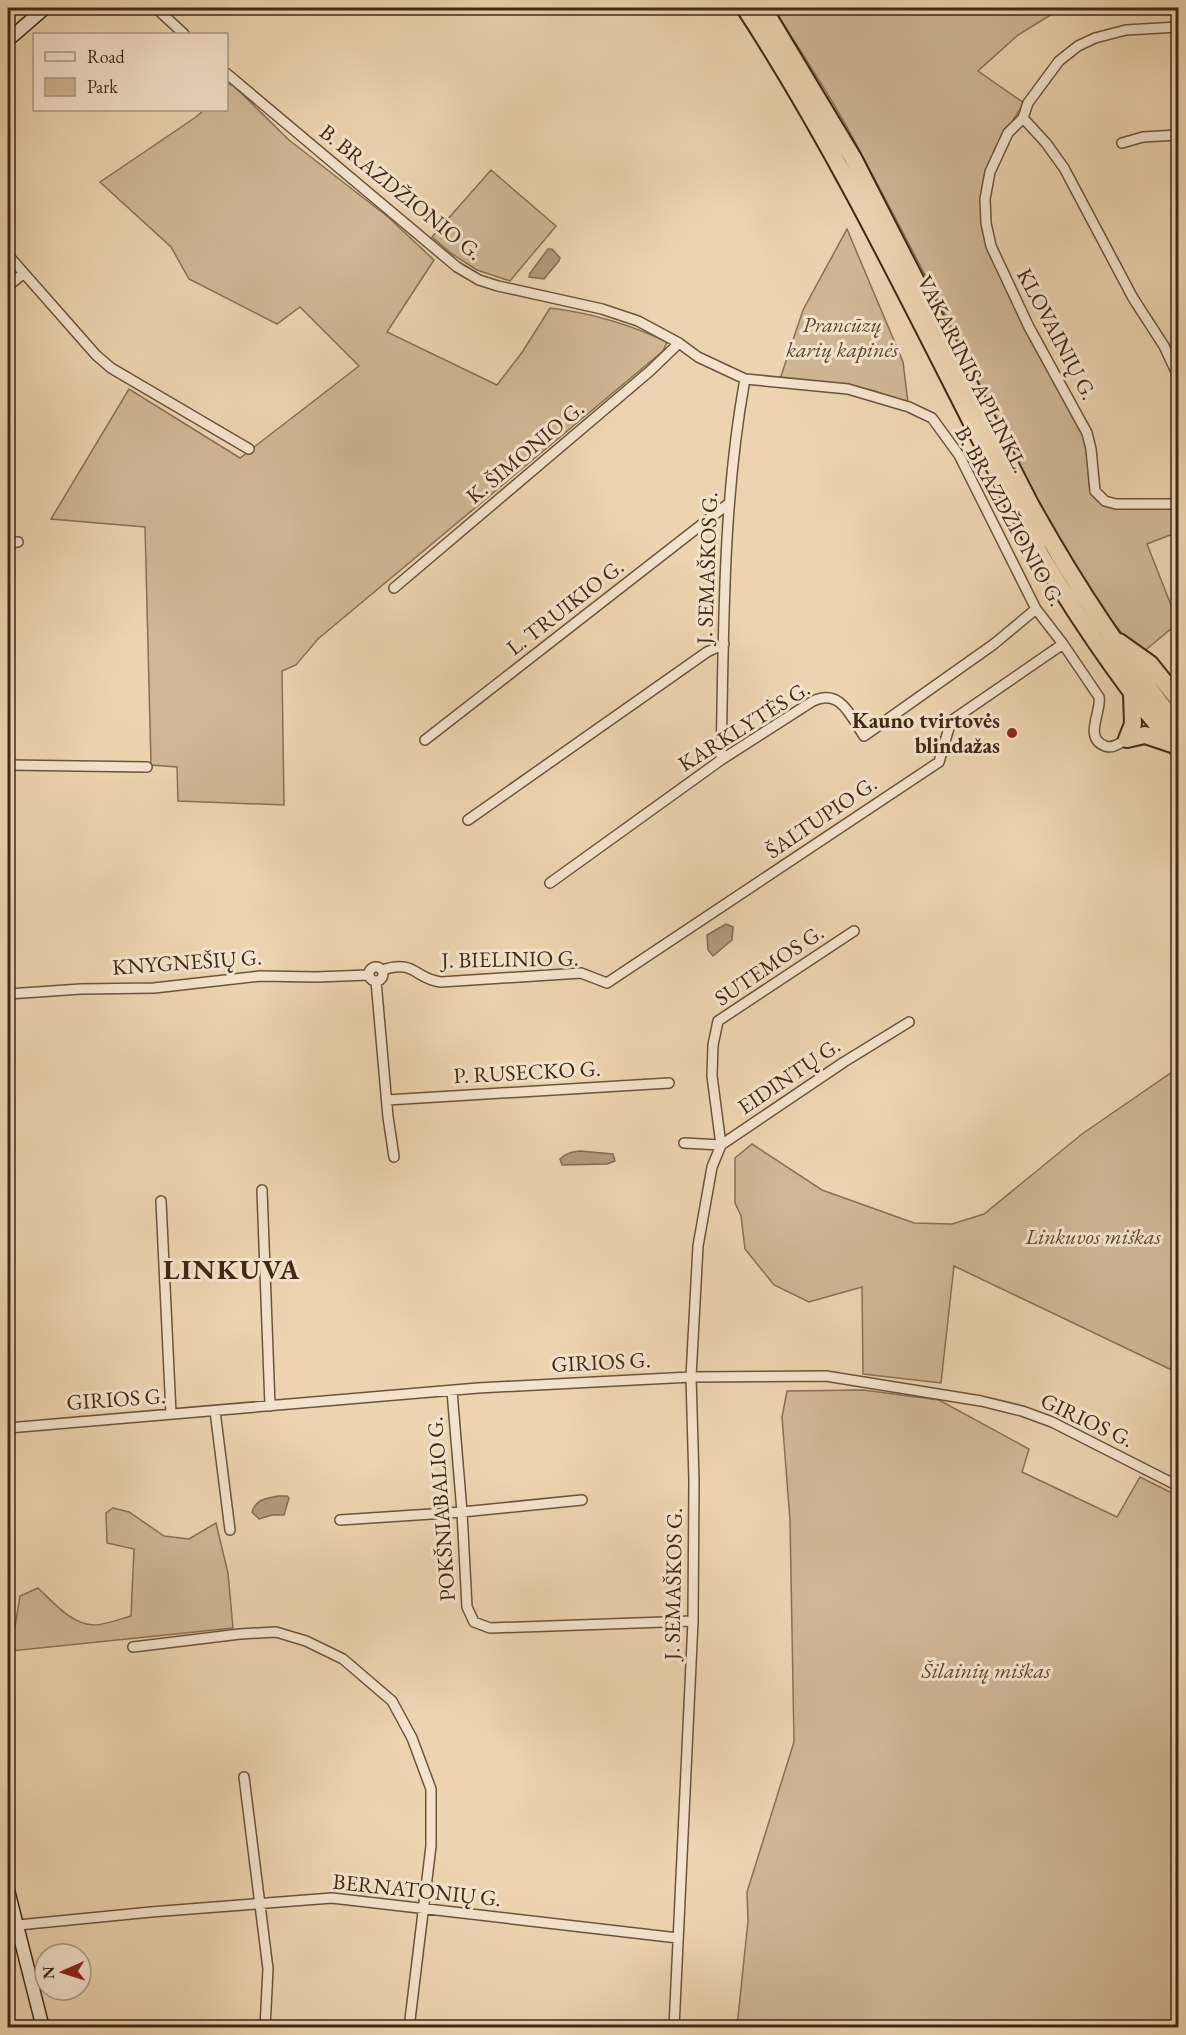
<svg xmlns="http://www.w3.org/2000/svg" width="1186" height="2035" viewBox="0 0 1186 2035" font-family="'EB Garamond',serif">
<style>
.green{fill:#cfb795;stroke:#887054;stroke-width:1.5}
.water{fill:#b29a7b;stroke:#856c52;stroke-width:1.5}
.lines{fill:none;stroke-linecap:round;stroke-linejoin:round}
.street-casing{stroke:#6c533b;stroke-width:12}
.secondary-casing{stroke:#412814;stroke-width:15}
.highway-casing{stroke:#412814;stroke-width:20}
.street{stroke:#f3e3cc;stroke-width:9}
.secondary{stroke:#f3e3cc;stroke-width:12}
.highway{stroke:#ecd4b0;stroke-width:16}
.poi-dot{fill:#8f2418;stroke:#f3e3cc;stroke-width:2}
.labels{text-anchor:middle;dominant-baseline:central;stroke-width:6;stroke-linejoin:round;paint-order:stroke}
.street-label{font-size:22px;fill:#412814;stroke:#f3e3cc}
.park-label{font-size:22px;font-style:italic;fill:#5d452e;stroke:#f3e3cc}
.poi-label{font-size:22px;font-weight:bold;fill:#412814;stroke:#f3e3cc;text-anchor:end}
.district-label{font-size:28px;font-weight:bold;letter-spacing:1.5px;fill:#412814;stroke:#f3e3cc}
</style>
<rect width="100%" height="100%" fill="#ecd4b0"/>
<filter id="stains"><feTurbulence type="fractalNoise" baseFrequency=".00333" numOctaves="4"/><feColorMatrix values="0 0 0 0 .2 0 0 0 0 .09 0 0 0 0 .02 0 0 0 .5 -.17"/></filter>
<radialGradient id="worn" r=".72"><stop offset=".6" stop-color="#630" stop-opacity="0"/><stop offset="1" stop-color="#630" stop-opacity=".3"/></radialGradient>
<path class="green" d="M773 8H1062L1018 35 978 71 1024 103 995 148 987 172 983 221 1084 434 1088 453 1089 486 1097 501 1108 507 1178 509V532L1147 544 1178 623 1142 653 1135 650C1058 557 1009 443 956 336 921 266 884 196 847 127 824 86 798 47 773 8Z
M227 83 234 86 289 140 388 217 434 260 387 332 497 385 523 351 550 308C592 313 629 324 667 342L663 351 318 639 296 665 282 671 284 805 178 801 177 767 151 765 145 527 51 519 129 389 240 458 359 366 300 307 277 324 189 279 171 247 100 182 196 117 204 110H226Z
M491 170 556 226 510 281 477 270 452 254 432 237Z
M847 229 903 362 908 403 875 391 844 384 780 379 803 310Z
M1178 1068V1373L954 1266 941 1383 863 1374 862 1287 809 1302 774 1285 745 1249 741 1216 735 1203V1158L752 1144 822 1190 914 1223 952 1224 984 1214 1082 1134Z
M863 1390 939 1400 1029 1449 1022 1472 1117 1517 1140 1477 1178 1496V2027H737L748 1921 747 1892 794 1742 790 1520 782 1417 787 1391Z
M113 1508 129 1512 164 1536 189 1539 216 1523 228 1573 233 1628 11 1651 20 1596 38 1588C54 1603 71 1624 94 1625 105 1625 120 1619 131 1616L134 1549 107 1543 106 1513Z"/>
<path class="water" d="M548 249H552L560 258 559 261 544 279 529 277 530 273Z
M726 924 733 927 732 940 713 956 708 950 707 935Z
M580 1151 613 1154 615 1161 607 1164 562 1165 560 1159C566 1153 572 1152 580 1151Z
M278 1496H287L289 1498 284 1515H272L259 1519 252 1512C256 1499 265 1499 278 1496Z"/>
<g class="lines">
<g class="street-casing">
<path id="street" d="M156 8 184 34
M1178 27 1126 30 1095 38 1078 46 1059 61 1028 103 1023 118 1008 133 990 172 985 199 986 223 991 246 1029 327 1087 433 1091 449 1095 491 1105 501 1116 504H1178
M226 73 457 267 479 280 498 286 602 309 638 321 679 343 698 357 745 379 848 389 909 407 932 418 959 455 1036 609 1063 644
M1023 118 1046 143 1064 168 1133 298 1164 346 1178 376
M1122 143 1143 137 1178 135
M8 255 96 355 111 368 249 449
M8 286 24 273
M8 543 18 542
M394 588 650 371 679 343
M425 740 728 504
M721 760C724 633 722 505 745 379
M8 765 147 767
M468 820 707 652 724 644
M550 883 721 760 813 701C841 688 851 717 864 736L994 644 1036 609
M369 974a7 7 0 1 1 14 0a7 7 0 1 1-14 0Z
M382 970C416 959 414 979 441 982L581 973 607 983 939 762 951 721 1063 644 1099 697C1102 711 1083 738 1105 746 1113 749 1120 743 1127 739
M376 981 388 1117 394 1157
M8 994 81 989 154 988 260 976 316 977 369 975
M387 1100 669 1083
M684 1143 721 1145 844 1062 909 1022
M262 1190 270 1406
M161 1201 171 1414
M452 1391 462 1512 467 1607 474 1622 490 1628 693 1621
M215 1411 230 1530
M8 1428 478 1388 691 1377 826 1376 981 1401 1022 1411 1052 1422 1178 1486
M340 1520 462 1512 582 1500
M133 1647 240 1634 276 1632 306 1641 343 1659 392 1701 412 1738 431 1789V1846L409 2028
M244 1777 268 1969 265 2028
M8 1926 151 1912 332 1898 678 1938
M674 2028 693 1621 694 1481 691 1377 698 1246 712 1167 721 1145 712 1076 713 1045 718 1021 854 931"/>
</g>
<g class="secondary-casing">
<path id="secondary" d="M8 40 45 8
M8 1890 43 2028"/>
</g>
<g class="highway-casing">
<path id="highway" d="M745 8C858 182 943 373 1041 556 1082 624 1126 690 1178 749
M763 8 853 158 1029 502C1073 582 1122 656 1178 726
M1119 642 1150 664 1178 699
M1127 739 1145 735 1172 744
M1127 739 1133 724 1132 693"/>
</g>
<use href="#street" class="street"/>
<use href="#secondary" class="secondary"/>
<use href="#highway" class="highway"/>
</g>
<circle class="poi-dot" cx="1012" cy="733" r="6"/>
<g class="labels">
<g class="street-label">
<text transform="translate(401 192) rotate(39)">B. BRAZDŽIONIO G.</text>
<text transform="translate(1057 334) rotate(62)">KLOVAINIŲ G.</text>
<text transform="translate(973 374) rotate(63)">VAKARINIS APLINKL.</text>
<text transform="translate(525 452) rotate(-40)">K. ŠIMONIO G.</text>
<text transform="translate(1010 516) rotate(61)">B. BRAZDŽIONIO G.</text>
<text transform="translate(707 568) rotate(-88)">J. SEMAŠKOS G.</text>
<text transform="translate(565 607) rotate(-38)">L. TRUIKIO G.</text>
<text transform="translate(744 726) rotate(-32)">KARKLYTĖS G.</text>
<text transform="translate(821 817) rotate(-34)">ŠALTUPIO G.</text>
<text transform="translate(510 959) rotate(-1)">J. BIELINIO G.</text>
<text transform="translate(187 962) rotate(-4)">KNYGNEŠIŲ G.</text>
<text transform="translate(769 965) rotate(-34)">SUTEMOS G.</text>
<text transform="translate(527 1072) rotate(-3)">P. RUSECKO G.</text>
<text transform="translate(789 1076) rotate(-34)">EIDINTŲ G.</text>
<text transform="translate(601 1362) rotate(-3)">GIRIOS G.</text>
<text transform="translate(116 1399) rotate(-4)">GIRIOS G.</text>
<text transform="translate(1087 1420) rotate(25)">GIRIOS G.</text>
<text transform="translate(441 1509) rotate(-94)">POKŠNIABALIO G.</text>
<text transform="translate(673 1584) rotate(-89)">J. SEMAŠKOS G.</text>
<text transform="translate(417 1890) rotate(6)">BERNATONIŲ G.</text>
</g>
<g class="park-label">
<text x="842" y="324">Prancūzų<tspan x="842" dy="25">karių kapinės</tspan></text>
<text x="1093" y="1236">Linkuvos miškas</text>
<text x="986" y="1670">Šilainių miškas</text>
</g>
<g class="poi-label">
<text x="1000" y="720">Kauno tvirtovės<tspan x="1000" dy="25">blindažas</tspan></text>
</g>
<g class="district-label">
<text x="232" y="1269">LINKUVA</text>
</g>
</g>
<rect width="1186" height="2035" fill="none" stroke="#ecd4b0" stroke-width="30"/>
<rect x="9" y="9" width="1168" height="2017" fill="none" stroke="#412814" stroke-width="3"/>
<rect x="15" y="15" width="1156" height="2005" fill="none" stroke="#412814" stroke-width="1.5"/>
<rect x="33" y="33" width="195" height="78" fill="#f3e3cc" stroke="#ac9882" stroke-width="1.5"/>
<rect x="45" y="52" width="30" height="9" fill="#f3e3cc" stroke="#ac9882" stroke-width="1.5"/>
<text x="87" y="63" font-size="18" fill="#412814">Road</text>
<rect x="45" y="78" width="30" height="18" fill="#cfb795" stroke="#ac9882" stroke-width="1.5"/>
<text x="87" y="93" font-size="18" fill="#412814">Park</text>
<g transform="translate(63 1972) rotate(267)"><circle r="28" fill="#f3e3cc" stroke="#ac9882" stroke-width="1.5"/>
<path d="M0-4.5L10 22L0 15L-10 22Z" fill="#8f2418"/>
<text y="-9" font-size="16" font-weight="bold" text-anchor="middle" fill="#412814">N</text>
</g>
<rect width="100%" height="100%" filter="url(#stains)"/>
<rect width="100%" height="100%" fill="url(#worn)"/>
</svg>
